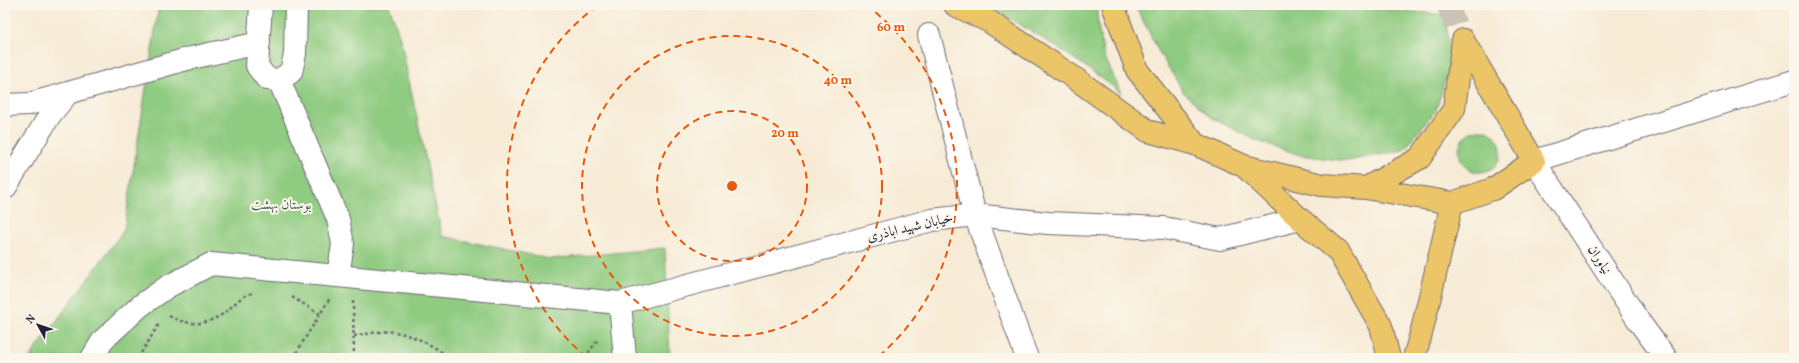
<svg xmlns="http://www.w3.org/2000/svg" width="1799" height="363" viewBox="0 0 1799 363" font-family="Vollkorn,Amiri,serif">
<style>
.green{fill:#8fcb80;stroke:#58765e}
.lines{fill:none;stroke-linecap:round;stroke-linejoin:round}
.major-tunnel{stroke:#ccc3b7;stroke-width:22;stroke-dasharray:22 11;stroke-linecap:butt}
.minor-casing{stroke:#6d6871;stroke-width:24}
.major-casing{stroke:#6d6871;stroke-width:24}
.path{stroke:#6d6871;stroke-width:2.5;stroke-dasharray:3 3;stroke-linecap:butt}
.minor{stroke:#fff;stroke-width:22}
.major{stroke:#edc569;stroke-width:22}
.ring{fill:none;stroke:#e8590c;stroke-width:2;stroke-dasharray:7 5}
.labels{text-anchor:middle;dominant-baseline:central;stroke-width:4;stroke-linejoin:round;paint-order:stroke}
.park-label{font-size:14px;fill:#485d53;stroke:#fbf7ec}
.street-label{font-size:14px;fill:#22223b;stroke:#fbf7ec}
.centre{fill:#e8590c;stroke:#fbf7ec;stroke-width:2}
.ring-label{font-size:12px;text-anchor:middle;font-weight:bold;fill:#e8590c;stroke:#fbf7ec;stroke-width:4;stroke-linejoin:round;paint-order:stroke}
</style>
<rect width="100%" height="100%" fill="#fbf7ec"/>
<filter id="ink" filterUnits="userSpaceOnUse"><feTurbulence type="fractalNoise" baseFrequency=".025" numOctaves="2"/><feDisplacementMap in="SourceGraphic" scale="8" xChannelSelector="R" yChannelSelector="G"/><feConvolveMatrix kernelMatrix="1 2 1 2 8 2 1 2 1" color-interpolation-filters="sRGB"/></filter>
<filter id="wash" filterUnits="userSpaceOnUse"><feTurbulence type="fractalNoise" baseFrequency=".012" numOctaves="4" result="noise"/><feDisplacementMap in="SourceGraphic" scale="16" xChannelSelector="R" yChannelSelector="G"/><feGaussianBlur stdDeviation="0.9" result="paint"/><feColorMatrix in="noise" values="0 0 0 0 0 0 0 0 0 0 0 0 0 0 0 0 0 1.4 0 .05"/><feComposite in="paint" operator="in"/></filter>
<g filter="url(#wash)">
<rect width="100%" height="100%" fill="#f7ebd6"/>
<path class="green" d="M159 5H389L400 38 442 236 550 259 665 248 670 358H29L124 230Z
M986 5H1096L1099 31 1104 55 1121 93C1078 59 1034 32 986 5Z
M1135 5H1347L1445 15 1451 60 1436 110 1404 150 1347 161 1300 155 1255 140 1212 118 1184 93 1158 50Z
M1459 151a21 21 0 1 1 42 0a21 21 0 1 1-42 0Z"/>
</g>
<g filter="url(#ink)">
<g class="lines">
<path class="major-tunnel" d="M1447 5 1463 40"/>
<g class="minor-casing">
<path id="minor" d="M261 5 257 66 267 79 279 80 291 72 295 54 296 5
M929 35 975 215 1027 358
M279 80 338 219 343 244 338 276
M5 105 29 104 187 59 259 43
M5 188 50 115 67 94
M620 303 625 358
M92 358 103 340 140 306 167 287 211 264 620 303 932 220 975 215 1048 223 1164 228 1220 239 1300 219
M1666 358 1640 323 1534 161 1794 81"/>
</g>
<g class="major-casing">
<path id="major" d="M955 5 990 22 1073 77 1148 131 1195 144
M1113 5 1137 70 1195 144 1244 166 1322 185 1366 188 1420 158 1454 109 1463 40
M1245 167 1300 219 1338 251 1381 326 1389 358
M1366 188 1452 203 1493 189 1534 161 1463 40
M1414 358 1422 330 1452 203"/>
</g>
<path class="path" d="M292 297 320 314
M353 301 354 358
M169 316C191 327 210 326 229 309 239 300 239 298 252 293
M354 336C367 334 382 330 394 332 415 335 434 346 450 358
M138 358 159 324
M293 358 330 298
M585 358 598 339"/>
<use href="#minor" class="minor"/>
<use href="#major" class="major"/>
</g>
</g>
<g class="ring">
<circle cx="732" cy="186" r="75"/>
<circle cx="732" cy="186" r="150"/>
<path d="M586 357A225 225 0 0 1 598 5M866 5A225 225 0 0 1 878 357"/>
</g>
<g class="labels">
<g class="park-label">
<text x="281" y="205">بوستان بهشت</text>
</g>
<g class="street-label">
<text transform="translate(910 228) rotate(-13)">خیابان شهید اباذری</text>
<text transform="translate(1599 260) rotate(57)">نیاوران</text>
</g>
</g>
<circle cx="732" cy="186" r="6" class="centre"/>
<g class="ring-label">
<text x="891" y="31">60 m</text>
<text x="838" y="84">40 m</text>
<text x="785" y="137">20 m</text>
</g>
<rect width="1799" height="363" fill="none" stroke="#fbf7ec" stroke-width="20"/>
<g transform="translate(38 325) rotate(310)" stroke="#fbf7ec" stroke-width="3" paint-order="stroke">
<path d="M0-3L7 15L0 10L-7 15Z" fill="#22223b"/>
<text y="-6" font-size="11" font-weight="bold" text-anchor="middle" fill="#22223b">N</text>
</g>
</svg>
